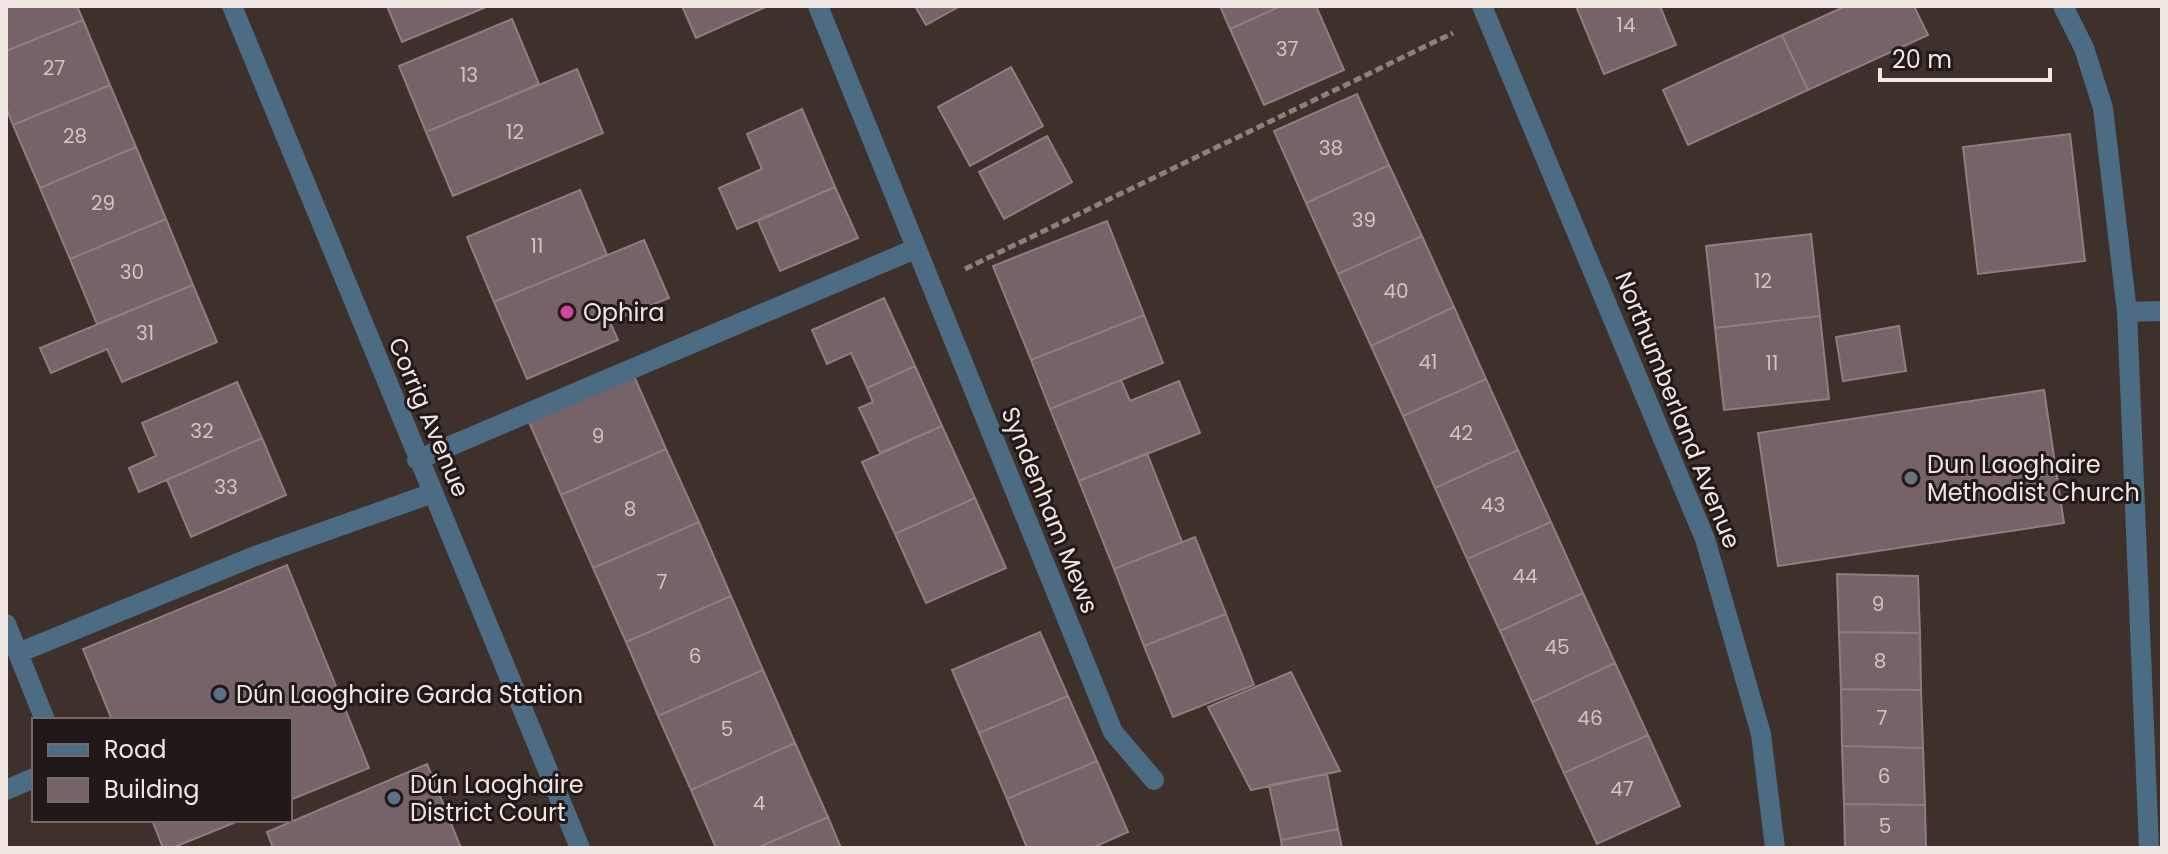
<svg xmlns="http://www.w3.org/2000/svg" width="2168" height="854" viewBox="0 0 2168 854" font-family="Poppins,sans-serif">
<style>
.building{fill:#756368;stroke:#907d82;stroke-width:2}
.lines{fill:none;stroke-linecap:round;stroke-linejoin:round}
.path{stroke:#8d817b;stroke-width:5;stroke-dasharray:8 4;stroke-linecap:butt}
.lane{stroke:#4b6c82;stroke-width:20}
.street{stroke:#4b6c82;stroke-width:20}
.hotel-dot{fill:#d1479c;stroke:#201917;stroke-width:3}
.worship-dot{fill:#6b7280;stroke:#201917;stroke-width:3}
.service-dot{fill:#5c6f8a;stroke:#201917;stroke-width:3}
.labels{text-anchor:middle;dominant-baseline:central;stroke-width:6;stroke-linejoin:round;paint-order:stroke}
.number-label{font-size:20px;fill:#d1c5c4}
.poi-label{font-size:24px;fill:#f0e6e2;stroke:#201917;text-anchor:start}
.street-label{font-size:24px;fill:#f0e6e2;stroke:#201917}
</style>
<rect width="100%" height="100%" fill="#3e302a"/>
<path class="building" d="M6 6H77L83 20 6 51Z
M387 6H483L484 8 402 42Z
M682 6H768L696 38Z
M915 6H960L926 25Z
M1220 6H1281L1230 29Z
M1281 6H1316L1344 70 1264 105 1230 29Z
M1576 6H1660L1676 45 1604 74Z
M1846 6H1914L1928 35 1808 90 1782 35Z
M512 19 539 84 426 132 399 66Z
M83 20 110 85 13 125 6 107V51Z
M1782 35 1808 90 1688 145 1663 90Z
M1011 67 1043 126 970 166 938 107Z
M577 69 603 133 453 196 426 132Z
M110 85 136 147 40 188 13 125Z
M1357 94 1389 165 1306 203 1274 131Z
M802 109 835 187 737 229 719 188 762 169 747 134Z
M2070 134 2085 261 1978 274 1963 147Z
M1047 136 1072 182 1004 219 979 172Z
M136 147 166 219 70 259 40 188Z
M1389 165 1422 236 1338 274 1306 203Z
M835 187 858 238 780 271 758 221Z
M580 190 607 255 494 302 467 237Z
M166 219 193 285 97 324 70 259Z
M1107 221 1144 315 1031 360 993 266Z
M1811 234 1820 316 1715 328 1706 246Z
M1422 236 1454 307 1371 346 1338 274Z
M644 240 669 298 610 322 618 340 527 379 494 302Z
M193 285 217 342 122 382 107 349 51 373 40 348Z
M884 298 915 366 867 388 851 353 827 364 812 330Z
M1454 307 1486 379 1403 416 1371 346Z
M1144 315 1163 363 1050 409 1031 360Z
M1820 316 1829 399 1724 410 1715 328Z
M1899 326 1906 371 1843 381 1836 337Z
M915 366 942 426 880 453 859 408 873 402 867 388Z
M634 376 666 449 561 495 529 422Z
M1486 379 1518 450 1435 488 1403 416Z
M1121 380 1130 401 1179 381 1200 433 1079 481 1050 409Z
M237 382 262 438 139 492 129 468 156 456 142 423Z
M2044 390 2064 523 1778 566 1758 433Z
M942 426 975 498 895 534 862 462Z
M262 438 286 495 191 537 167 480Z
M666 449 699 522 593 568 561 495Z
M1518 450 1551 522 1467 559 1435 488Z
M1147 453 1182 542 1114 569 1079 481Z
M975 498 1006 568 926 603 895 534Z
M699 522 731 596 626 642 593 568Z
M1551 522 1583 593 1500 631 1467 559Z
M1195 537 1226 614 1144 646 1114 569Z
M287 565 369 768 290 800V720H112L83 649Z
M1837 574 1918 576 1920 633 1839 632Z
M1583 593 1615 663 1532 702 1500 631Z
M731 596 763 670 658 716 626 642Z
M1226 614 1254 685 1173 717 1144 646Z
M1040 632 1068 696 979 733 952 670Z
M1839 632 1920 633 1921 690 1841 689Z
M1615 663 1648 735 1564 773 1532 702Z
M763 670 795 743 691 790 658 716Z
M1291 672 1340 771 1251 790 1208 707Z
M1841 689 1921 690 1923 748 1842 746Z
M1068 696 1097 761 1007 799 979 733Z
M1648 735 1680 806 1597 844 1564 773Z
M795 743 828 817 757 848H716L691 790Z
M1842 746 1923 748 1925 805 1844 804Z
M1097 761 1128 832 1092 848H1027L1007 799Z
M427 764 461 848H273L267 832Z
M1327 774 1338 829 1281 840 1269 785Z
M1844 804 1925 805 1926 848H1845Z
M828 817 841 848H757Z
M152 820H241L172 848H163Z
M1338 829 1342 848H1282L1281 840Z"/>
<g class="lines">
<path class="path" d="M965 269 1453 33"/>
<path class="lane" d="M2063 6 2084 48 2103 108 2127 312 2149 848
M2127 312 2162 311
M6 624 18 653
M45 720 18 653 255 556 433 493
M6 790 34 778"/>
<path class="street" d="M232 6 580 848
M818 6 1113 732 1154 780
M1482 6 1705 539 1761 734 1775 848
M417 460 915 249"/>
</g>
<circle class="hotel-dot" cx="567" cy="312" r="8"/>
<circle class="worship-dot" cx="1911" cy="478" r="8"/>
<g class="service-dot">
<circle cx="220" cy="694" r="8"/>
<circle cx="394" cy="798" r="8"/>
</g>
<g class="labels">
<g class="number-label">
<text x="1626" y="25">14</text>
<text x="1287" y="49">37</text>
<text x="54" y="68">27</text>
<text x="469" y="75">13</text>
<text x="515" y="132">12</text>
<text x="75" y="136">28</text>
<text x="1331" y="148">38</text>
<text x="103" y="203">29</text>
<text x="1364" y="220">39</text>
<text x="537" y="246">11</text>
<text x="132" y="272">30</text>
<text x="1763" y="281">12</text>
<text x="1396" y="291">40</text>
<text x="145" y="333">31</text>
<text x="1428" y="362">41</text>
<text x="1772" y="363">11</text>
<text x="202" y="431">32</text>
<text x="1461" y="433">42</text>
<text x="598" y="436">9</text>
<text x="226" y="487">33</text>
<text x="1493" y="505">43</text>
<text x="630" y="509">8</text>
<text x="1525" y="576">44</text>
<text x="662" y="582">7</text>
<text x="1878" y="604">9</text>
<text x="1557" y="647">45</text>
<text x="695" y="656">6</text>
<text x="1880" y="661">8</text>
<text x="1590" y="718">46</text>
<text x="1882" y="718">7</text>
<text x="727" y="729">5</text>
<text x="1884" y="776">6</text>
<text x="1622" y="789">47</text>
<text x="759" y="803">4</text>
<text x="1885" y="826">5</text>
</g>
<g class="poi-label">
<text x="583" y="312">Ophira</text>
<text x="1927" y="464">Dun Laoghaire<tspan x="1927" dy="28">Methodist Church</tspan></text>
<text x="236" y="694">Dún Laoghaire Garda Station</text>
<text x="410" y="784">Dún Laoghaire<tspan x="410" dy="28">District Court</tspan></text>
</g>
<g class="street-label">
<text transform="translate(1678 410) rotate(68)">Northumberland Avenue</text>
<text transform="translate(429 417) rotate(67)">Corrig Avenue</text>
<text transform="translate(1050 510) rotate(68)">Syndenham Mews</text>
</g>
</g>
<rect width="2168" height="854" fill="none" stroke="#f0e6e2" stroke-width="16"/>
<rect x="32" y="718" width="260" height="104" fill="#201917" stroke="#736b68" stroke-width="2"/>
<rect x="48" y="744" width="40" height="12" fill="#4b6c82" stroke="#736b68" stroke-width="2"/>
<text x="104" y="758" font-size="24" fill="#f0e6e2">Road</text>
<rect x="48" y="778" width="40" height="24" fill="#756368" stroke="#736b68" stroke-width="2"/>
<text x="104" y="798" font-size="24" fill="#f0e6e2">Building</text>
<path d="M1880 68v12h170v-12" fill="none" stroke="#f0e6e2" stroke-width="4"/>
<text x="1892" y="68" font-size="24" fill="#f0e6e2" stroke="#201917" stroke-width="6" paint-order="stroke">20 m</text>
</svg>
